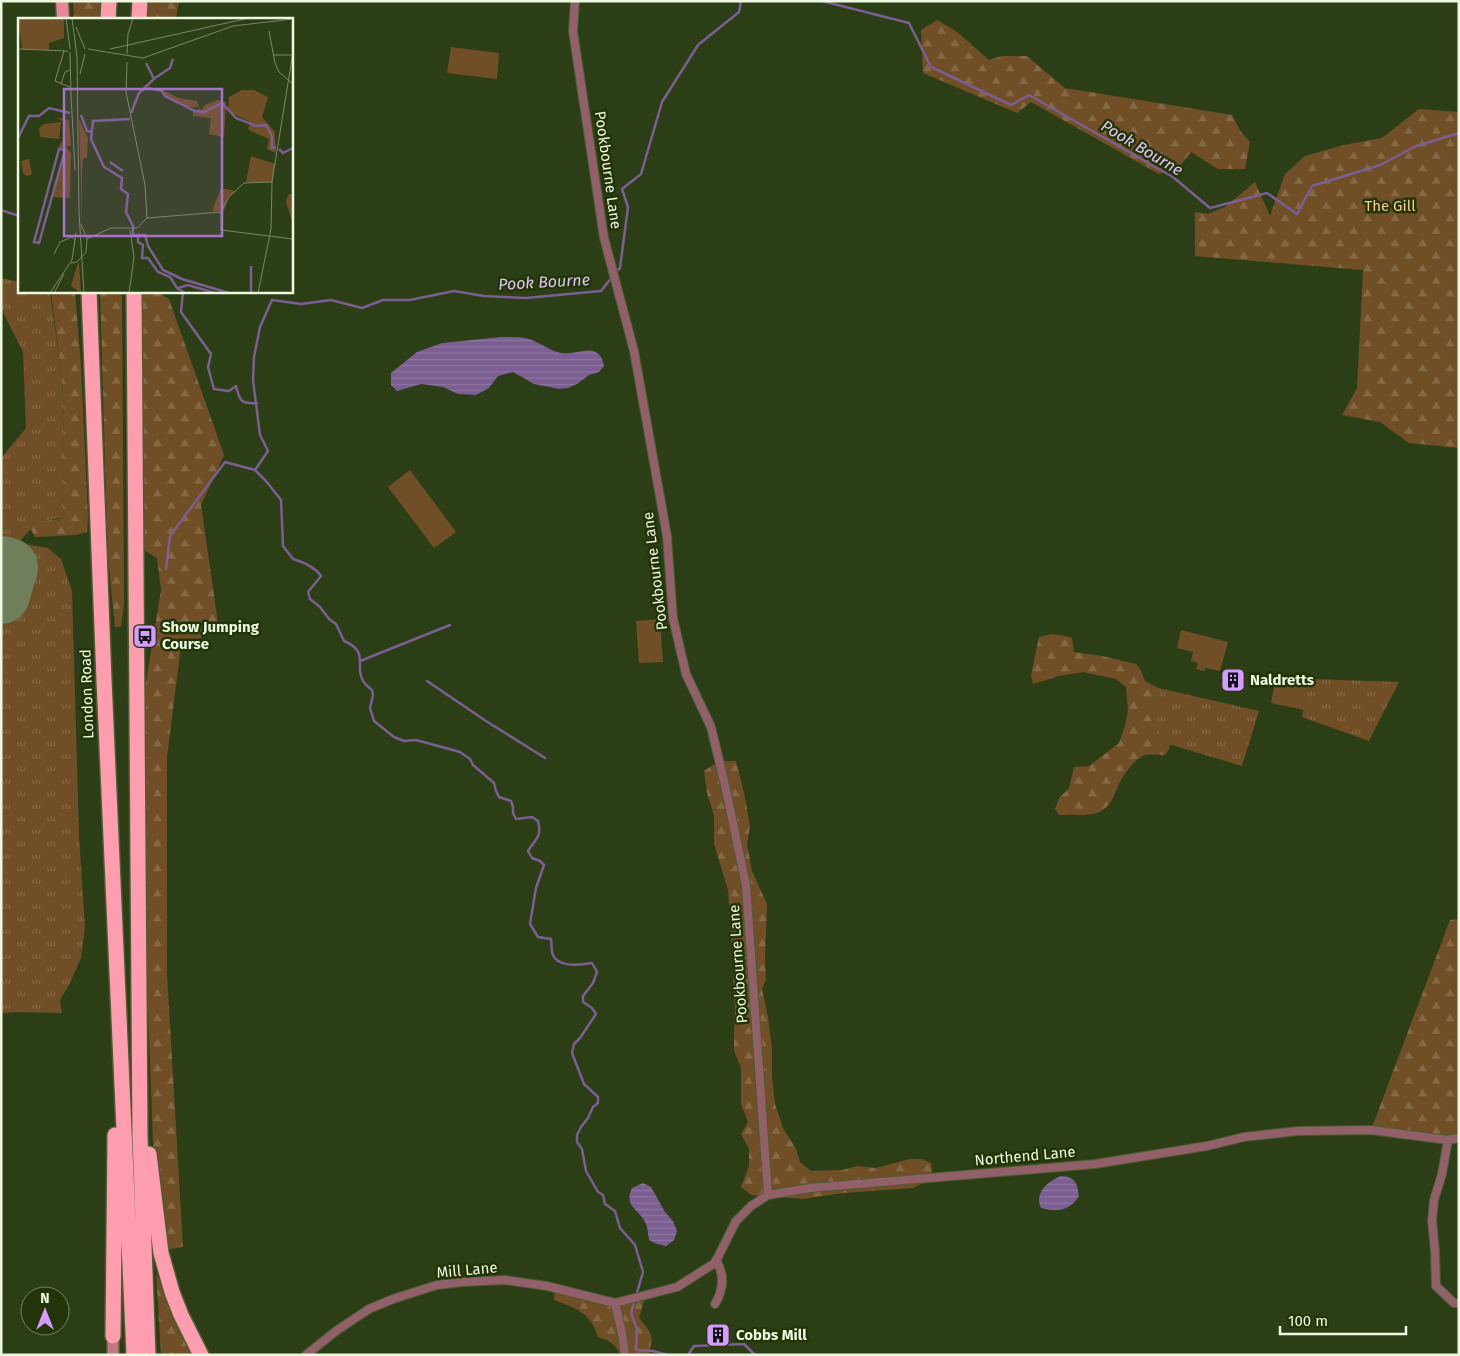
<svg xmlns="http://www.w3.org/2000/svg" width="1460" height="1356" viewBox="0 0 1460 1356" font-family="'Fira Sans',sans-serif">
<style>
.grass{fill:url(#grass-tufts)}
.forest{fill:url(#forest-firs)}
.garden{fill:#714f26}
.water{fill:url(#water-rules)}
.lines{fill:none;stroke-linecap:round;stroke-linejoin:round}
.stream{stroke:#7b5e92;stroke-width:2.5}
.runway{stroke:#6f7f5c;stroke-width:58}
.street-casing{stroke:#4b5c35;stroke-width:10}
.secondary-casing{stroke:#4b5c35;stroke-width:14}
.primary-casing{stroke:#4b5c35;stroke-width:15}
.highway-casing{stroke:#4b5c35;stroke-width:18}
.street{stroke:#926068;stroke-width:8}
.secondary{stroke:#c37683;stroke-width:11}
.primary{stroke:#e98598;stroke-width:12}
.highway{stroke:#fd9dae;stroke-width:15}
.labels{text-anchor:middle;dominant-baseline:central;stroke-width:5;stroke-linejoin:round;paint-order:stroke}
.street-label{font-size:15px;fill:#ecf8e0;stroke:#233409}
.park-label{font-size:15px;fill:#fbc991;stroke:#233409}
.poi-label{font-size:15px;font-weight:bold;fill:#ecf8e0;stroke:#233409;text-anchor:start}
.water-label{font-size:16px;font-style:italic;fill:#dfc6f5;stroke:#233409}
.inset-river{fill:none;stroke:#7b5e92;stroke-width:2.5}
.inset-road{fill:none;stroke:#798866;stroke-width:1}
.view{fill:#a373cb;fill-opacity:0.15;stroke:#a373cb;stroke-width:2.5}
.inset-edge{fill:none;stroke:#ecf8e0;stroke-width:2.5}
</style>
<defs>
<pattern id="grass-tufts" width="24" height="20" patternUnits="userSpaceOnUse" patternTransform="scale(1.25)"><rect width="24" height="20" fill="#714f26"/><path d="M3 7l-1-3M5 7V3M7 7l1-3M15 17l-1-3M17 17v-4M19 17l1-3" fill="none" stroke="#856945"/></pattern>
<pattern id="forest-firs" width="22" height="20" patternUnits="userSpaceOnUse" patternTransform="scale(1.25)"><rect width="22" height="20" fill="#714f26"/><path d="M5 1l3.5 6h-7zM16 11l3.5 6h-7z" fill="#856945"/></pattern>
<pattern id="water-rules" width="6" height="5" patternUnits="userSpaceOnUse" patternTransform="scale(1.25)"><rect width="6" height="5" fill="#7b5e92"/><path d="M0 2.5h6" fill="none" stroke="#8e76a1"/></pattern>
</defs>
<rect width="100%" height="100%" fill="#2c3e15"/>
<path class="grass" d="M1 278 19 282V291H50L62 379 64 416 62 452 64 482 62 503 64 516C59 519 54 519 48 520 33 525 28 531 19 543L48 548 61 559 72 591 79 837 85 928 81 958 69 985 60 1000 62 1013 20 1012 1 1013V596L9 567 18 544 1 545V458L26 428 23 352 1 308Z
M1310 679 1399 682 1369 741 1302 717Z
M1158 688 1259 711 1242 766 1145 737Z"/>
<path class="forest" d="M73 1H103L101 19H74Z
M147 1H179L176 19H146Z
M937 20 956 31 989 60 1002 56H1027L1065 88 1232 115 1241 132 1250 142 1245 169H1218L1191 152 1181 165 1159 174 1031 102 1017 113 923 73 921 30Z
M1419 109 1459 112V448L1409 443 1380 422 1342 415 1357 388 1363 270 1195 256V212L1208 214 1225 207 1255 182 1270 216 1285 174 1305 156 1344 145 1382 138Z
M51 291H75L81 366 88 518 87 532 75 535 35 537 30 528 37 522 59 519 64 516 62 503 64 482 62 456 64 416 62 379Z
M100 291H122L124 605 121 627H115L108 559Z
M142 291H155L169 299 224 455 201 505 219 630 181 646 167 757V974L183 1247 165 1250 153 1143 146 954 144 694 161 590 157 558 144 550Z
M1052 634 1066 636 1072 638 1074 652 1102 656 1136 664 1141 670 1145 681 1158 688 1160 691 1155 712 1158 721 1159 736 1170 742 1169 749 1165 755C1159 755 1151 754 1145 755 1136 758 1126 771 1121 780 1115 790 1114 802 1104 809 1093 818 1072 814 1059 815L1055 809 1059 798 1069 788 1074 767 1089 766 1119 743 1125 726 1128 711 1126 687 1116 679 1083 672 1059 676 1033 684 1031 675 1039 637Z
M719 761H736L745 797 750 826 747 844 752 871 767 904 765 959 766 980 762 989 768 1017 772 1049V1078L775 1104 783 1128 796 1149 800 1162 811 1171 842 1170 857 1166 876 1168 910 1159H922L931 1163 933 1178 913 1188 843 1193 803 1199 751 1195 741 1187 749 1166V1149L741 1134 748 1122 741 1104V1068L734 1051V1035L735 1009 733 976 736 963 732 948 728 890 714 844V816L707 793 704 771Z
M1459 919V1138L1371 1130 1450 920Z
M156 1273 196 1355H161Z
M555 1288 612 1302 646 1295 639 1318C652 1334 654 1334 649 1355L620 1354C614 1343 610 1341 598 1337 591 1313 576 1308 554 1300Z"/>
<path class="garden" d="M451 47 499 53 497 79 447 73Z
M410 470 456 532 434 548 388 487Z
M660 619 663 662 639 663 636 621Z
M1181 630 1228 642 1220 671 1206 668 1204 671 1196 669 1198 663 1191 661 1193 652 1177 648Z
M1276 677 1309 683 1304 710 1271 703Z"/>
<path class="water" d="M501 337C512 337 522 336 532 340 542 344 551 351 561 353 571 355 582 349 593 351 600 353 603 359 604 366L599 372 589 375 577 384 568 388 559 389 534 384 513 372 498 376 489 388 476 395 458 394 443 387 421 384 397 391 391 385V373L417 352 442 343Z
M1061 1176C1075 1177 1077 1182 1079 1196 1070 1211 1057 1212 1041 1208 1034 1193 1048 1181 1061 1176Z
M643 1183 651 1187 665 1212 673 1221 677 1231 674 1240 666 1246 657 1244 649 1240C648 1235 648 1229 646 1224 640 1209 623 1207 632 1188Z"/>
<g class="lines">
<path class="stream" d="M822 1 909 23 931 67 1011 105 1029 95 1173 177 1210 208 1267 193 1297 214 1312 186 1380 165 1416 146 1459 133
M1 210 19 216
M616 272 620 268 628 207 622 189 641 174 662 102 698 45 739 12 741 1
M183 291 181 312 211 354 208 367 214 389 229 391 236 386C240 401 240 404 257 403
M255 470 266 481 281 500 283 546 293 559C303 562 315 567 321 576L308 592 310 599 320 607 329 619 336 624 344 641C370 652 354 665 363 681 365 685 369 687 372 690L373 695 370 708 374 721 394 737 404 741 416 740 460 752 470 759 473 765 494 783 496 791 499 797 511 801 513 807V813L516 819 532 817 538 821C542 837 536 838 528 851L532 858 540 861 544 865 536 888 530 924 538 937 551 939C552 944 551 951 553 955 559 968 581 965 592 963L597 972 593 983 583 996V1002L592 1008 596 1014 580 1038 574 1044 572 1053 584 1084 598 1097V1103L593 1107 588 1118 581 1127 577 1135V1142L582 1149 586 1171 598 1192 603 1195 605 1204 615 1211 620 1228 635 1245 643 1272 631 1313 637 1329 636 1350 653 1351 668 1355
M255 470 268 451 260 435 253 380 254 357 260 327 272 300 301 304 331 300 362 308 383 300H410L454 291 484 296 526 298 601 291 612 277
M166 569 170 536 225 462 255 470
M360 661 450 625
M427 681 486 721 545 758
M688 1355 694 1346 744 1344 755 1355"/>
<path class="runway" d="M1 565 9 567 1 595"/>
<g class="street-casing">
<path id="street" d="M575 1 573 31 604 238 634 351 667 536 673 618 686 674 711 727 725 785 746 885 768 1195
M1448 1140 1442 1174 1434 1200 1432 1221 1435 1251 1436 1286 1454 1303H1459
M615 1303 622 1333 625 1355
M715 1304C724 1289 725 1275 716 1260
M306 1355 336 1331 369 1309 393 1299 437 1285 462 1282 505 1280 547 1286 615 1303 677 1287 715 1263 736 1221 751 1206 768 1195 810 1188 1095 1164 1207 1146 1244 1137 1298 1131 1371 1130 1448 1140 1459 1138"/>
</g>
<g class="secondary-casing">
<path id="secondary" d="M113 1336V1355"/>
</g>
<g class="primary-casing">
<path id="primary" d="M62 1 63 19"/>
</g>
<g class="highway-casing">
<path id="highway" d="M108 19 109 1
M139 19 140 1
M89 291 104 680 134 1355
M134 291 140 1137 148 1355
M149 1154 161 1253 172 1292 181 1315 201 1355
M113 1336 115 1135"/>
</g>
<use href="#street" class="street"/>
<use href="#secondary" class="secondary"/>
<use href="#primary" class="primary"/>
<use href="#highway" class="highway"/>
</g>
<defs>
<g id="bus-square" transform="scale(1.25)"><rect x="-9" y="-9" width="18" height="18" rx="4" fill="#d29dfd" stroke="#233409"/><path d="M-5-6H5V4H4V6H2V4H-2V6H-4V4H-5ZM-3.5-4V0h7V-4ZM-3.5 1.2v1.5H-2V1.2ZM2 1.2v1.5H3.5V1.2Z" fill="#111"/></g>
<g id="building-square" transform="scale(1.25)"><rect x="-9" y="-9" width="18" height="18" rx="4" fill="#d29dfd" stroke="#233409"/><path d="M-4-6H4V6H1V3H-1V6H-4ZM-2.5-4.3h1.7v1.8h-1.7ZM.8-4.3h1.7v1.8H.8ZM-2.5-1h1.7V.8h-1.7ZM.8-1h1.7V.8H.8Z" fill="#111"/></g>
</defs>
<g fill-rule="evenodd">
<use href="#bus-square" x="145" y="636"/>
<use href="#building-square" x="1233" y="680"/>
<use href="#building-square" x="718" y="1335"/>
</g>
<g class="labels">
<g class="street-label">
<text transform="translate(608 170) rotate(82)">Pookbourne Lane</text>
<text transform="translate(655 571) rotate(-97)">Pookbourne Lane</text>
<text transform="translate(87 694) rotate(-92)">London Road</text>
<text transform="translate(738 964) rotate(-94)">Pookbourne Lane</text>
<text transform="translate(1025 1156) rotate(-5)">Northend Lane</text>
<text transform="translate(467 1270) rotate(-5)">Mill Lane</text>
</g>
<g class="park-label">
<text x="1390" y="206">The Gill</text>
</g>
<g class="poi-label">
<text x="162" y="627">Show Jumping<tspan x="162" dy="17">Course</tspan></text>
<text x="1250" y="680">Naldretts</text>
<text x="736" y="1335">Cobbs Mill</text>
</g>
<g class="water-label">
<text transform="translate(1142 148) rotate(31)">Pook Bourne</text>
<text transform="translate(544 282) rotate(-3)">Pook Bourne</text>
</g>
</g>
<g transform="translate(18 18)">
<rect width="275" height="275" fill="#2c3e15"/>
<path d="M0 0H46V20L31 25V32L4 31ZM36 99 51 102 53 127 48 129 53 135 52 180 34 179 47 130H40L48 117 45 103ZM233 138 257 146 254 164H228Z" fill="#714f26"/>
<path d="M224 72H236L250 79 244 99 257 114 258 135 249 131 251 121 235 114 230 111 232 104 210 93 211 79ZM147 73 161 80 179 83 181 89H171L146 79ZM200 82 208 84 206 119 191 116 193 100 175 98V94L182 90 183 93 187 87ZM61 101 70 120 69 139 65 141 64 153V206ZM203 170 218 173 210 179 206 193H194ZM275 175V207L268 184 270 177ZM60 245H61L63 275 53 268Z" fill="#714f26"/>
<path d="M43 104 41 121 22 119 21 110 26 106ZM11 141 14 156 9 158 5 155 3 143Z" fill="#714f26"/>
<path class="inset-river" d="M137 60 152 50 155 41M130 70 144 73 147 78 177 93 186 94 204 85 218 100 238 108 248 107 254 118V130L258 129M113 95 121 75 136 61 128 45M63 97 69 113 73 114M112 101 75 103 73 121 86 149 104 160 103 171 110 176 108 194 115 208V217H127L130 228 145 252 164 261 211 275M0 120 11 98H21L31 90 52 95M41 131 47 132 21 225 16 224ZM261 131 265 135 275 130M92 144 105 153M120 219V224L125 227 124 240H130L140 254 152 259 159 270 167 275M233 248V274M160 270 170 267 197 275"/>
<path class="inset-road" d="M48 0 52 31M54 0 59 39 61 194 66 275M58 9 67 31M251 13 257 45 261 54 275 66M0 31 50 33M70 31 125 40 215 8 275 1M92 31 231 0M46 33 37 63 52 69M52 34 53 77M109 36 110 16 115 0M255 37H275M109 44 108 74 127 167 129 200M62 56 67 36M43 66 47 54 52 52M53 77 57 152M203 194V212L275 221M203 194 211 179 226 165 254 164M63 206 69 221M69 221 93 210H119L129 200 203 194M36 236 42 224 54 219 57 222M53 245 59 244 68 234 69 221M32 275 54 242 58 215M36 275 46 256M111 275 116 239 112 212M240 275 253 211 254 164 275 34"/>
<path class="view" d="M46 71H204V218H46Z"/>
<rect width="275" height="275" class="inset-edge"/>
</g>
<rect width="1460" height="1356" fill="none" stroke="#ecf8e0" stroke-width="5"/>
<g transform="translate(45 1311)"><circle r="24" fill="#233409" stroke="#73825f"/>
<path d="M0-4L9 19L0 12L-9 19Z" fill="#d29dfd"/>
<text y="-8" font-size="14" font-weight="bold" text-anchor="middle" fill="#ecf8e0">N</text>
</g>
<path d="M1280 1326v8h126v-8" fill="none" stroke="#ecf8e0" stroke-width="2.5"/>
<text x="1288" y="1326" font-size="15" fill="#ecf8e0" stroke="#233409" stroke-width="4" paint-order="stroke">100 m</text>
</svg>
